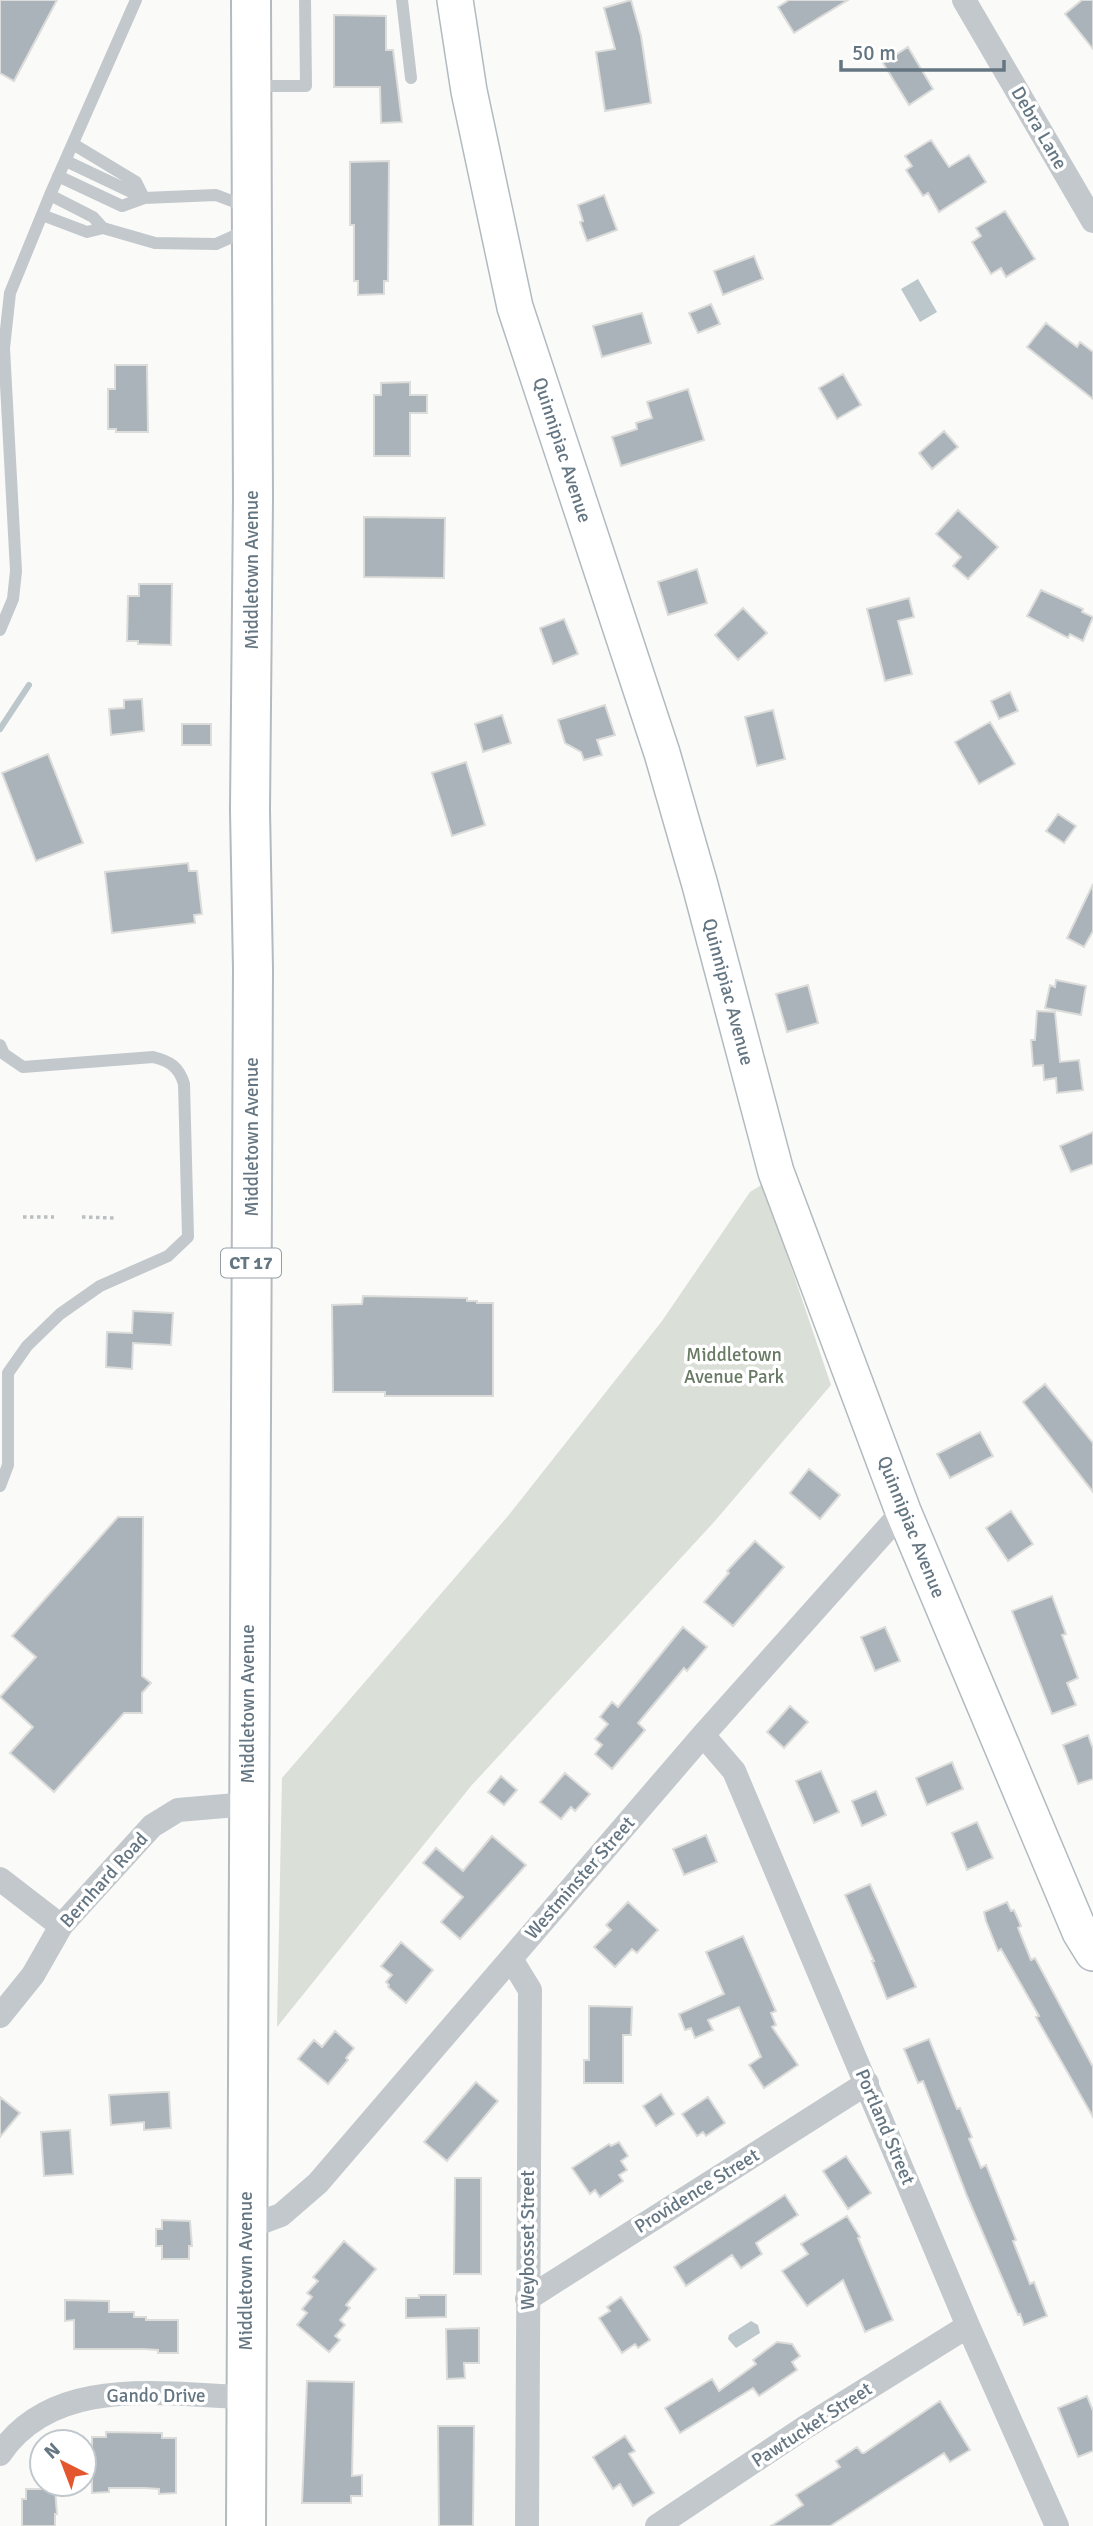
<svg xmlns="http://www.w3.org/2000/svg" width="1093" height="2526" viewBox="0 0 1093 2526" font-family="Signika,sans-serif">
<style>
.green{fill:#dadfd7}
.water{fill:#bbc7cb}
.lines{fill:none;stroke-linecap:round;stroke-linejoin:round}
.stream{stroke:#bbc7cb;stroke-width:6}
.building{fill:#aab3b9;stroke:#dcdcda;stroke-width:2}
.secondary-casing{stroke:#b3babf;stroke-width:38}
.primary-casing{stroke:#b5babe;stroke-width:42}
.path{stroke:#bbbfc2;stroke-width:3.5;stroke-dasharray:3.5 3.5;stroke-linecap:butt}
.service{stroke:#c3c8cc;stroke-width:12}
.minor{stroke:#c3c8cc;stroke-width:24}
.secondary{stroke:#fff;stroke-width:35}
.primary{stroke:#fff;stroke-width:38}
.labels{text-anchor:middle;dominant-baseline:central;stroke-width:7;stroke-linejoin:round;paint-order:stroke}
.shield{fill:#fff;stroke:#939fa8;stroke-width:2}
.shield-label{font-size:18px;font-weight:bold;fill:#657683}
.street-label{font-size:19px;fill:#657683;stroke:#fff}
.park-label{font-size:19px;fill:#687a64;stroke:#fff}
</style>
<rect width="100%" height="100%" fill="#fafaf8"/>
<path class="green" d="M763 1184 831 1385 714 1522 471 1786 277 2027 282 1778 508 1516 662 1321 750 1192Z"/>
<path class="water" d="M918 279 937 312 920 322 901 289Z
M751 2321 758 2325 760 2333 736 2348 728 2339 729 2335Z"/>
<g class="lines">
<path class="stream" d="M0 729 29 685"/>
</g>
<path class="building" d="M0 0H57L14 81 0 73Z
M631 0 641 36 651 103 605 111 596 52 615 49 604 8Z
M789 0H848L794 33 778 7Z
M1082 0H1093V49L1065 14Z
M334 15 386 16V50H393L402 122 381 123 380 87H334Z
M908 47 933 89 909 105 883 63Z
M931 140 949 167 969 155 986 182 939 212 928 193 923 196 906 170 912 166 905 156Z
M389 161 388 281H384V294L358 295V281H354V225H350V162Z
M604 195 617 230 587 241 580 222 583 221 578 205Z
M1005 211 1035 259 1006 277 1001 268 991 274 972 242 981 236 976 228Z
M754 256 763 279 723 295 714 271Z
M711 304 720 324 698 333 689 313Z
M642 313 651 343 602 357 593 326Z
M1046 323 1077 347 1080 342 1093 352V399L1027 347Z
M115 365H147L148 432H116V429H108V389H115Z
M843 374 861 405 837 419 819 388Z
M410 382V395H427V413H410V456H374V395H381V383Z
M688 389 704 440 621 466 612 437 637 429 636 423 652 418 647 402Z
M944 431 958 447 932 469 919 453Z
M958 510 998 547 968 579 953 566 961 557 936 534Z
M364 517 445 518 444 578 364 577Z
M697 569 707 603 668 615 658 582Z
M139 584H172L171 645 138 644V641H127L128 596H139Z
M1041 590 1083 609 1082 612 1093 617 1083 641 1070 634 1068 638 1027 616Z
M909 598 914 617 898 621 912 674 885 681 867 609Z
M743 608 767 633 738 660 715 635Z
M564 619 578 654 553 664 540 628Z
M1010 692 1018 711 999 719 991 701Z
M142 699 144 731 111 735 109 709 124 708V700Z
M605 705 615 735 597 740 602 755 584 760 581 752 565 743 558 720Z
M773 710 785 759 757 766 745 717Z
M502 715 511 743 483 752 475 724Z
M990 722 1015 764 979 784 955 742Z
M182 724H211V745H182Z
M48 754 83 843 36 861 2 773Z
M466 762 485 825 452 836 432 773Z
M1058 814 1076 826 1064 843 1046 831Z
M188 863 189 871H197L202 914 194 915 195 923 112 933 105 872Z
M1093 884V931L1084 947 1067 938Z
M1056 980 1086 986 1081 1015 1045 1008 1050 985 1055 987Z
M808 985 818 1023 787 1032 776 994Z
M1037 1011 1055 1012 1060 1062 1079 1060 1083 1090 1057 1093 1056 1078 1044 1080 1043 1065 1033 1066 1031 1040H1035Z
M1093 1132V1164L1071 1172 1060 1146Z
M363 1296 467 1298V1301H477V1303H493V1396H385V1392H333L332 1305 362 1304Z
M133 1311 173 1313 171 1345 133 1343 132 1369 106 1367 107 1332 132 1333Z
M1045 1384 1093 1443V1492L1023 1402Z
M980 1432 993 1456 950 1478 937 1454Z
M809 1469 840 1495 820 1519 790 1493Z
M1011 1511 1033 1544 1008 1561 986 1528Z
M118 1517H143L142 1676 151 1683 142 1693V1713H124L54 1792 10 1753 33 1727 0 1697 36 1657 12 1636Z
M755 1541 784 1567 733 1626 704 1602 729 1573 727 1571Z
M1052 1596 1066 1634 1062 1635 1078 1678 1067 1683 1076 1705 1052 1714 1012 1611Z
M683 1627 707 1647 687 1671 684 1668 638 1723 645 1730 612 1769 595 1754 602 1745 595 1739 608 1724 600 1717 612 1702 618 1707Z
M885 1627 900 1661 875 1671 861 1637Z
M790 1706 808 1722 784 1748 767 1732Z
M1088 1735 1093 1749V1779L1078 1784 1063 1745Z
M952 1762 963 1789 927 1805 916 1778Z
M821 1771 839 1812 814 1823 796 1781Z
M565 1773 590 1794 575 1811 571 1807 561 1819 540 1802Z
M501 1776 517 1790 504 1805 488 1792Z
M876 1791 886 1815 862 1826 852 1801Z
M977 1822 993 1858 967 1870 952 1833Z
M706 1835 717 1862 684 1875 673 1849Z
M492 1836 526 1865 460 1939 441 1922 463 1897 423 1863 436 1848 463 1871Z
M870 1884 916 1987 887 1999 872 1961H874L845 1895Z
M628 1902 658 1930 637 1953 632 1949 615 1967 594 1947 611 1930 606 1925Z
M1007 1902 1011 1911 1014 1910 1021 1926 1018 1928 1031 1960 1035 1958 1093 2067V2117L1036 2017 1039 2016 1001 1949 998 1951 986 1921 984 1912Z
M743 1936 776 2011 771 2013 776 2025 772 2027 798 2065 764 2088 749 2065 761 2057 739 2007 708 2020 713 2030 695 2038 691 2028 685 2030 679 2014 724 1994 706 1952Z
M401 1942 433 1970 406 2003 388 1987 389 1985 386 1982 392 1975 381 1966Z
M589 2006 632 2007 631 2035H623V2083H584V2060H589Z
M335 2031 354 2048 346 2058 348 2060 328 2084 298 2059 314 2040 322 2047Z
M929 2039 957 2109 960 2108 972 2137 969 2139 981 2168 986 2165 1016 2240 1013 2241 1030 2284 1034 2282 1047 2316 1024 2325 1020 2314 1018 2315 967 2196 923 2081 918 2083 904 2049Z
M476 2082 498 2101 447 2161 424 2142Z
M163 2092H169L171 2128 144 2130V2122L111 2125 109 2095Z
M661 2094 674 2114 656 2126 643 2106Z
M0 2097 20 2113 0 2137Z
M708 2097 725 2123 706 2136 703 2132 697 2136 682 2114Z
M70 2130 73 2174 44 2176 41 2132Z
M619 2142 628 2156 621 2161 627 2170 619 2175 623 2181 600 2197 595 2190 590 2194 572 2168 609 2144 611 2146Z
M846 2156 871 2193 848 2209 823 2171Z
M455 2178H481V2274H454Z
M785 2195 798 2215 756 2243 762 2254 741 2268 732 2255 686 2286 674 2267Z
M847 2216 860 2237 858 2238 893 2320 865 2332 843 2280 807 2306 782 2271 808 2254 801 2244Z
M162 2220 190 2221 192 2246H189V2259H162V2246H156V2229H162Z
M344 2241 376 2269 346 2305 350 2308 340 2320 345 2325 335 2336 340 2340 329 2352 297 2325 307 2313 302 2309 312 2297 307 2293 318 2281 313 2277Z
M419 2295H446V2317L406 2318V2298H419Z
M621 2297 650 2340 638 2348 635 2344 622 2353 599 2318 610 2311 607 2307Z
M65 2300 109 2301V2312H134V2317H146V2320H178V2353H158V2350L144 2349H74V2320L65 2321Z
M479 2328V2363H464L465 2378 447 2379 446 2329Z
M777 2342 792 2344 800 2356 792 2362 797 2370 759 2396 753 2388 680 2433 665 2408 712 2379 719 2391 756 2364 753 2360Z
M307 2381 354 2382 352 2476 362 2475V2496H351V2503H302Z
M1087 2396 1093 2411V2451L1078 2457 1058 2408Z
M940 2401 970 2450 950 2462 944 2453 830 2526H771L803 2505 796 2495 840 2467 836 2461 857 2447 862 2453H864Z
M438 2426H474L473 2526H439Z
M106 2432 162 2433V2438H176V2493L159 2494V2489L145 2488H109V2492L92 2493V2437H106Z
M625 2436 635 2451 629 2454 654 2493 633 2506 620 2484 613 2489 593 2457Z
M26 2489H55L57 2514H55V2526H22V2499H26Z"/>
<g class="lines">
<g class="secondary-casing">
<path id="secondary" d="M455 0 469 91 515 307 662 753 700 885 776 1172 903 1511 1080 1932 1093 1953"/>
</g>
<g class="primary-casing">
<path id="primary" d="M246 2526 253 969 250 810 253 498 251 0"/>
</g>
<path class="path" d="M23 1217H54
M82 1217 114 1218"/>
<path class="service" d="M402 0 411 78
M255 86H306L305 0
M73 144 136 182 144 198
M66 161 144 198
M58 176 122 206 144 198 216 195 237 203 243 211
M50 195 93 217 103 228
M42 215 87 232 103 228 155 243 216 244 234 236 244 226
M0 630 13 599 16 571 4 348 10 293 50 195 136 0
M0 1045 4 1054 23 1067 153 1057C170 1061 179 1067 184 1084L188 1237 168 1256 100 1286 60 1314 27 1346 8 1373V1465L0 1486"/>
<path class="minor" d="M964 0 1093 221
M703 1735 734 1771 968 2326 1057 2526
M0 1879 61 1926
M511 1959 530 1990 527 2526
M0 2016 33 1975 61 1926 152 1826 178 1810 248 1804
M246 2228 281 2215 318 2183 703 1735 903 1511
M527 2299 867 2083
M0 2454C54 2374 164 2395 247 2397
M657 2526 804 2428 968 2326"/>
<use href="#secondary" class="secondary"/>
<use href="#primary" class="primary"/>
</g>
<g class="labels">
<rect class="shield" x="221" y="1248.5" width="60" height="29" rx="5"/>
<g class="shield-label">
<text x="251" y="1263">CT 17</text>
</g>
<g class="street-label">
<text transform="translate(1039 128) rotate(60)">Debra Lane</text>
<text transform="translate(562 450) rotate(72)">Quinnipiac Avenue</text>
<text transform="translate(252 570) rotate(-90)">Middletown Avenue</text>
<text transform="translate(728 992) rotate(75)">Quinnipiac Avenue</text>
<text transform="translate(252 1137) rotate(-90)">Middletown Avenue</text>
<text transform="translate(911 1527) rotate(68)">Quinnipiac Avenue</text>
<text transform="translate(248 1704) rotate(-90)">Middletown Avenue</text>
<text transform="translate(580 1878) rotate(-49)">Westminster Street</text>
<text transform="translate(104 1880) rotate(-48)">Bernhard Road</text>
<text transform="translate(885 2127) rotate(67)">Portland Street</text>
<text transform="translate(697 2191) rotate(-32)">Providence Street</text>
<text transform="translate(528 2240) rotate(-90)">Weybosset Street</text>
<text transform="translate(246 2271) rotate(-90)">Middletown Avenue</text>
<text x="156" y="2396">Gando Drive</text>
<text transform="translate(812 2425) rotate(-33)">Pawtucket Street</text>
</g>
<g class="park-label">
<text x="734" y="1355">Middletown<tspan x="734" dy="22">Avenue Park</tspan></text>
</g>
</g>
<g transform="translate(63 2463) rotate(318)"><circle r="33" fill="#ffffff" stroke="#c1c8cd" stroke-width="2"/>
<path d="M0-5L12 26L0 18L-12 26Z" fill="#e4572e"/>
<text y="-10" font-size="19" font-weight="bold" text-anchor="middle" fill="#657683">N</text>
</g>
<path d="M841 60v10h163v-10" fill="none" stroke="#657683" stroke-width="3.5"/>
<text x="852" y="60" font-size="21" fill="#657683" stroke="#ffffff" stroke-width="5" paint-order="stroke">50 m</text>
</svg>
